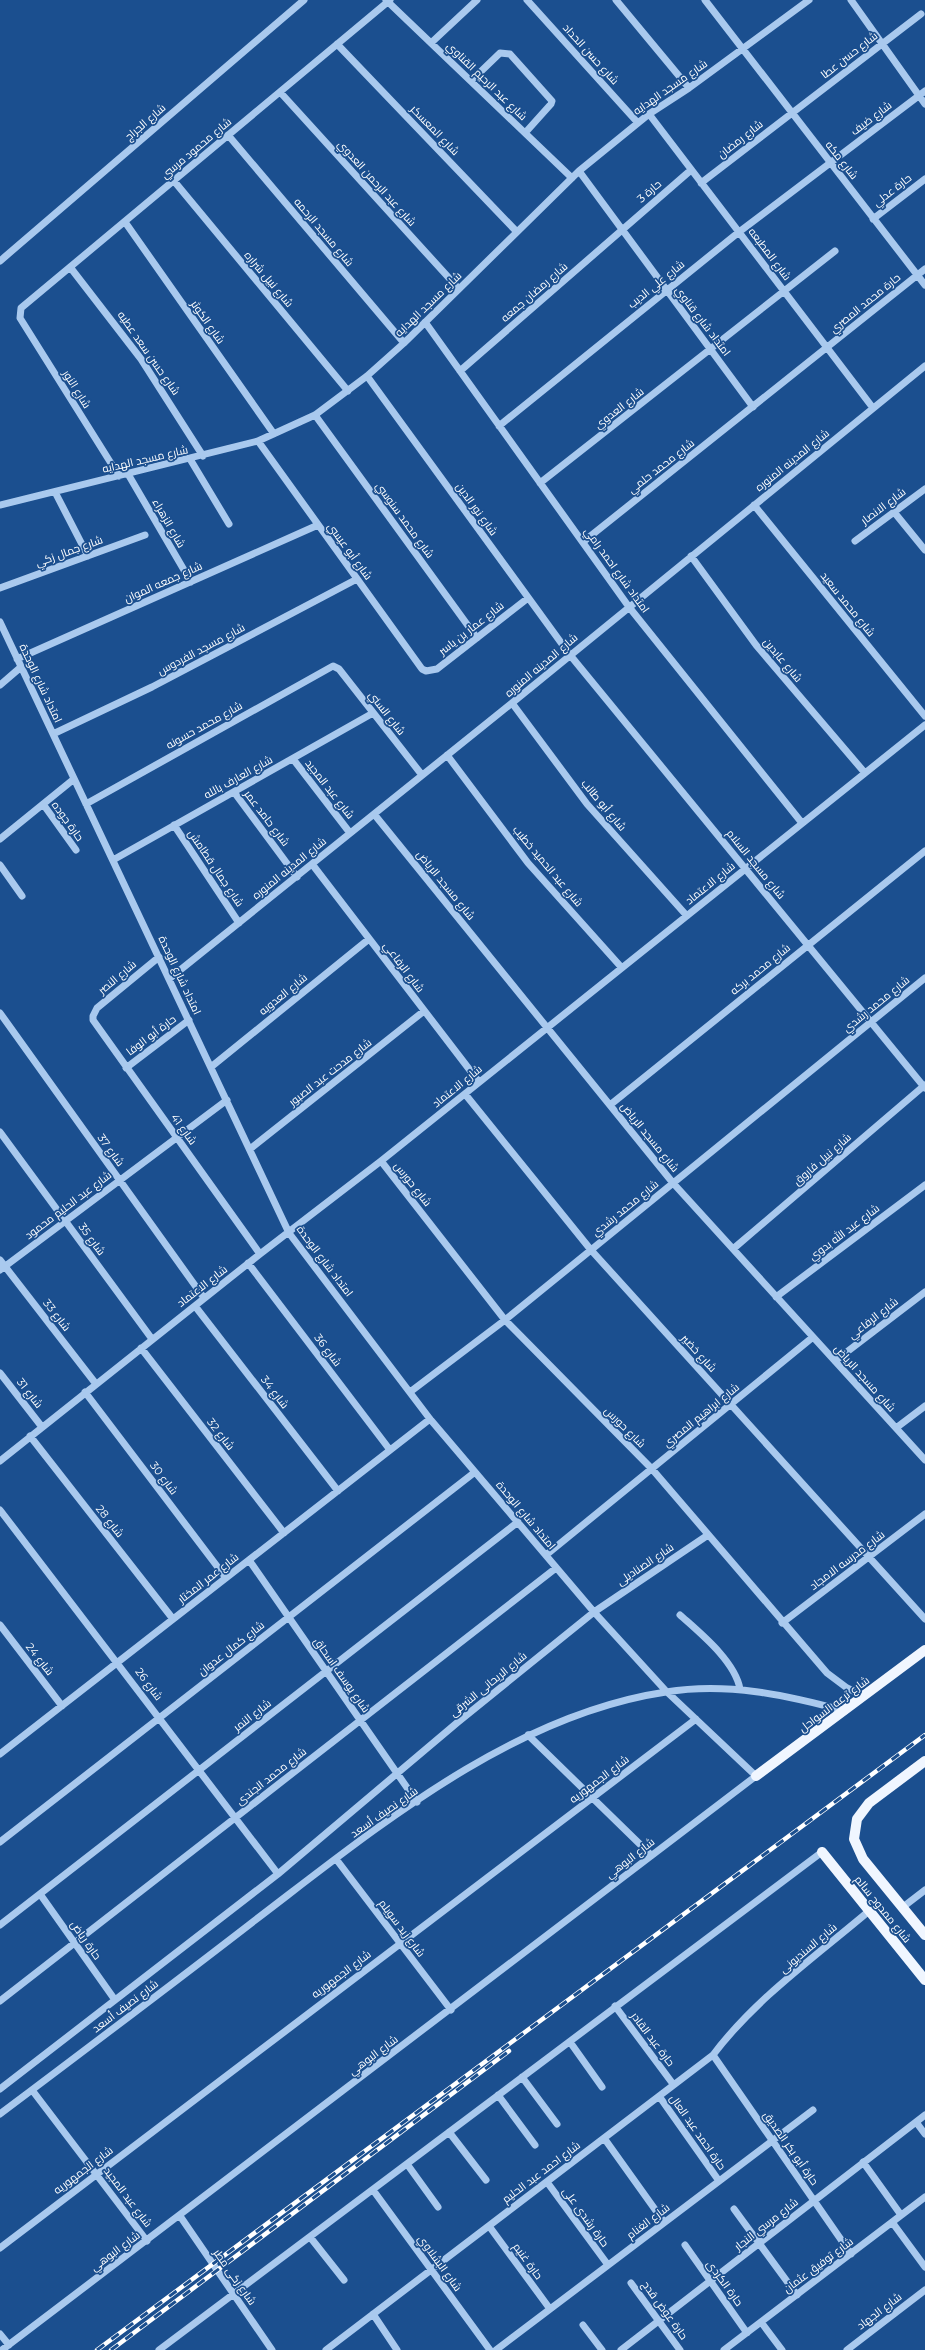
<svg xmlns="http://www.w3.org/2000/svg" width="925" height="2350" viewBox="0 0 925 2350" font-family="Montserrat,Cairo,sans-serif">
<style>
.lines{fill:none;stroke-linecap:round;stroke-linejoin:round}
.minor{stroke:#a9c9ee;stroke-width:7}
.major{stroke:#f0f6ff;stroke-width:10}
.rail-casing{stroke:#fff;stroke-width:4.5}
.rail{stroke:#1b4f8f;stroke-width:3;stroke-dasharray:9;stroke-linecap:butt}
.labels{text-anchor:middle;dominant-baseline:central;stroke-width:3.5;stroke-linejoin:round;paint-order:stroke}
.street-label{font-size:11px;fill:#fff;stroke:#1b4f8f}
</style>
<rect width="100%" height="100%" fill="#1b4f8f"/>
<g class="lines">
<path class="minor" d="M386 0 572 178
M527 0 638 123
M616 0 689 88
M705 0 925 285
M851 0 925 104
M431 43 477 0
M337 44 517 232
M471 81 500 53 510 54 552 101 551 104 525 133
M280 92 459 289
M649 114 873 408
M228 135 404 343
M579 171 753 407
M174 181 348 391
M701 183 921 14
M873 219 925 179
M125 222 274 434
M0 261 304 0
M70 267 141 359 203 456
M425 322 629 607 802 823
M460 371 691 170
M367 376 570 655 925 1088
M315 415 477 638
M499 426 739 232 925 91
M258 441 422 669 426 671 437 669 528 598
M190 459 229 524
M128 474 191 582
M119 476 20 318 21 308 390 0
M540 483 835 251
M55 492 88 556
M0 505 258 441 315 415 367 376 404 343 579 171 649 114 689 88 809 0
M754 505 925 716
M894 512 925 550
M855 541 925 489
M583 542 925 269
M691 556 756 645 865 773
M0 588 145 535
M0 622 289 1233 430 1419 594 1612 666 1691 756 1776 2 2350
M17 659 318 525
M0 685 21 667
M512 703 587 804 687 916
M53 734 152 687 357 579
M447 755 528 863 622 968
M293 759 350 833
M234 792 297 877
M43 804 76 850
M86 804 333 666 339 669 422 775
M374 814 673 1183 925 1460
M174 825 239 923
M0 839 74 779
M113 860 373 713
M312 864 479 1082
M0 865 22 896
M159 957 97 1008 93 1016V1020L260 1254
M169 979 512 703 925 366
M0 1013 204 1298
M211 1067 369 939
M126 1068 189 1020
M465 1094 591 1250 925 1619
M610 1105 925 851
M0 1132 152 1339
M250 1149 424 1011
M381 1161 505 1320 652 1469 827 1673 847 1688 864 1696
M733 1249 925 1085
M0 1260 96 1384
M248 1263 390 1450
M0 1270 227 1100
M776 1297 925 1185
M195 1306 338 1491
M141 1348 284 1533
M835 1361 925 1292
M0 1373 42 1427
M85 1392 226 1578
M410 1392 505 1320 925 978
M896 1428 925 1406
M30 1436 173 1619
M0 1461 260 1254 381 1161 925 725
M0 1510 278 1874
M546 1555 813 1337
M249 1560 417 1802
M680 1615C700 1633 735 1661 740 1689
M782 1623 925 1514
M0 1625 62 1706
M528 1735 651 1855
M0 1754 430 1419
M0 1842 475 1472
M336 1859 451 2010
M40 1894 115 2000
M903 1907 925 1890
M0 1925 518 1522
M0 2001 556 1568
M615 2006 673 2084
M570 2042 602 2087
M713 2055 851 2254
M522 2077 557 2124
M0 2089 278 1874 458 1722 594 1612 708 1535
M32 2090 147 2241
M498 2095 535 2145
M659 2096 719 2181
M0 2114C85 2050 170 1986 254 1921 375 1829 511 1715 666 1692 727 1682 786 1695 845 1711
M916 2122 925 2134
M449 2132 486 2180
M604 2138 664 2222
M863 2162 901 2215
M407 2164 438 2207
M547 2182 608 2265
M373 2190 490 2350
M734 2209 797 2295
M180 2216 272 2350
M892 2222 925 2267
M489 2226 550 2309
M310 2237 344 2280
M685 2245 747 2333
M0 2248 696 1719
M631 2283 680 2350
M373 2314 397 2350
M761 2322 782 2350
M583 2325 602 2350
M0 2334 9 2345
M159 2350 822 1852
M326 2350 713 2055C755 1999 816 1956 869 1911
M496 2350 813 2110
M621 2350 925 2115
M724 2350 925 2197
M847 2350 925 2290"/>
<path class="major" d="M925 1761 869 1803 857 1819 854 1839 863 1859 925 1935
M756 1776 925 1650
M822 1852 925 1980"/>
<g class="rail-casing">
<path id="rail" d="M97 2350 925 1735
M111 2350 509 2051"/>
</g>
<use href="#rail" class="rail"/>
</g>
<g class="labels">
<g class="street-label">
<text transform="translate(591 54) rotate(48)">شارع حسن الحداد</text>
<text transform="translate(849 55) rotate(-38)">شارع حسن عطا</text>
<text transform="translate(487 81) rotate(44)">شارع عبد الرحيم القناوي</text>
<text transform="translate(670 87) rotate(-35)">شارع مسجد الهدايه</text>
<text transform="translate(871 118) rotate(-37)">شارع ضيف</text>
<text transform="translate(145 122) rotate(-41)">شارع الجراج</text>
<text transform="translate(435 130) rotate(46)">شارع المعسكر</text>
<text transform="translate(740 139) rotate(-38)">شارع رمضان</text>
<text transform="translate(196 148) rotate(-40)">شارع محمود مرسي</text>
<text transform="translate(842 160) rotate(52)">شارع مكه</text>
<text transform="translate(377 183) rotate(48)">شارع عبد الرحمن العدوي</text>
<text transform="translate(892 190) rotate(-38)">حارة عدلي</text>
<text transform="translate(649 191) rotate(-41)">حارة 3</text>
<text transform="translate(324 232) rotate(50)">شارع مسجد الرحمه</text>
<text transform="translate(770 254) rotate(53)">شارع المطبعه</text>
<text transform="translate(269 279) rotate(50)">شارع نبيل شراره</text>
<text transform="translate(656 284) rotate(-39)">شارع علي الديب</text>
<text transform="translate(534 292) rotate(-41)">شارع رمضان جمعه</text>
<text transform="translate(865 303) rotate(-39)">حارة محمد المصري</text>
<text transform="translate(428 304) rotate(-44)">شارع مسجد الهدايه</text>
<text transform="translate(703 321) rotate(53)">امتداد شارع قناوي</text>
<text transform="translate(208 322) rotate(55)">شارع الكوثر</text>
<text transform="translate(149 353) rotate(55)">شارع حسن سعد عطيه</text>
<text transform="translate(77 389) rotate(58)">شارع النور</text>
<text transform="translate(619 408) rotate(-38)">شارع العدوي</text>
<text transform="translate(145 459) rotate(-13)">شارع مسجد الهدايه</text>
<text transform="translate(792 460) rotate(-39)">شارع المدينه المنوره</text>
<text transform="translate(661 466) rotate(-38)">شارع محمد حلمي</text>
<text transform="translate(883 506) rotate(-37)">شارع الانصار</text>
<text transform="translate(477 509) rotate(54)">شارع نور الدين</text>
<text transform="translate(405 520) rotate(54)">شارع محمد سنوسي</text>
<text transform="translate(169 523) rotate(60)">شارع الزهراء</text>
<text transform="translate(69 551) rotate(-20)">شارع جمال زكي</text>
<text transform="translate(350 551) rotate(54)">شارع أبو عيسي</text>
<text transform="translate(617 570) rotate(54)">امتداد شارع احمد رامي</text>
<text transform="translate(163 582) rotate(-24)">شارع جمعه الموان</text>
<text transform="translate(848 604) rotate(51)">شارع محمد سعيد</text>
<text transform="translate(471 628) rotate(-38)">شارع عمار بن ياسر</text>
<text transform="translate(201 649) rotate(-28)">شارع مسجد الفردوس</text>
<text transform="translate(783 660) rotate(50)">شارع عابدين</text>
<text transform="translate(541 665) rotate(-40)">شارع المدينه المنوره</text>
<text transform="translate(41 683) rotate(65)">امتداد شارع الوحدة</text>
<text transform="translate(387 713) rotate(52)">شارع السني</text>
<text transform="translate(204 725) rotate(-29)">شارع محمد حسونه</text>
<text transform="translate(238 777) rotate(-29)">شارع العارف بالله</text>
<text transform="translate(330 789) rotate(52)">شارع عبد المجيد</text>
<text transform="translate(604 805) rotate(50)">شارع أبو طالب</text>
<text transform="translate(267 818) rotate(53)">شارع حامد عمر</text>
<text transform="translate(68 821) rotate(54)">حارة جوده</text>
<text transform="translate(756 864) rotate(51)">شارع مسجد السلام</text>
<text transform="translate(548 866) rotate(50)">شارع عبد الحميد خطيب</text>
<text transform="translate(216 868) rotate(56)">شارع جمال قطامش</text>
<text transform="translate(289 868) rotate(-39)">شارع المدينه المنوره</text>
<text transform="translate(710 883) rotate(-39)">شارع الاعتماد</text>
<text transform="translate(446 885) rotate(51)">شارع مسجد الرياض</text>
<text transform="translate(404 967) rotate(53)">شارع الرفاعي</text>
<text transform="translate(760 969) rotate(-39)">شارع محمد بركه</text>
<text transform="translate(180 975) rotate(65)">امتداد شارع الوحدة</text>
<text transform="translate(117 977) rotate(-40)">شارع النصر</text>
<text transform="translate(283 994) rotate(-39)">شارع العدويه</text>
<text transform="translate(876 1004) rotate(-39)">شارع محمد رشدي</text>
<text transform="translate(151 1035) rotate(-37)">حارة أبو الوفا</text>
<text transform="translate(330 1072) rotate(-38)">شارع مدحت عبد الصبور</text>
<text transform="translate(457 1086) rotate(-39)">شارع الاعتماد</text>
<text transform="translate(184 1129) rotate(54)">شارع 41</text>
<text transform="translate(650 1137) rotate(51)">شارع مسجد الرياض</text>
<text transform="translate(111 1150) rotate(54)">شارع 37</text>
<text transform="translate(822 1159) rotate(-41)">شارع نبيل فاروق</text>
<text transform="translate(413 1184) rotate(52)">شارع حورس</text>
<text transform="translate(68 1205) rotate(-37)">شارع عبد الحليم محمود</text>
<text transform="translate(625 1208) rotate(-39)">شارع محمد رشدي</text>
<text transform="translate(844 1232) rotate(-37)">شارع عبد الله بدوي</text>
<text transform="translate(92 1239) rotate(54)">شارع 35</text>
<text transform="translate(325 1261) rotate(53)">امتداد شارع الوحدة</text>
<text transform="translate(202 1286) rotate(-38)">شارع الاعتماد</text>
<text transform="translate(57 1315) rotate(52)">شارع 33</text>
<text transform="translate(873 1318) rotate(-38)">شارع الرفاعي</text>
<text transform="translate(328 1350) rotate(53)">شارع 36</text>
<text transform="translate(699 1353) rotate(48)">شارع خضير</text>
<text transform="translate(865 1378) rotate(48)">شارع مسجد الرياض</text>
<text transform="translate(275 1392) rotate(52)">شارع 34</text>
<text transform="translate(30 1393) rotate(52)">شارع 31</text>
<text transform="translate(701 1415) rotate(-39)">شارع ابراهيم المصري</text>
<text transform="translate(625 1427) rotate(45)">شارع حورس</text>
<text transform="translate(221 1434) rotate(52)">شارع 32</text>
<text transform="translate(164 1478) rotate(53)">شارع 30</text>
<text transform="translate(526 1515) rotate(50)">امتداد شارع الوحدة</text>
<text transform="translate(110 1521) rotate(52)">شارع 28</text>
<text transform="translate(847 1560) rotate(-37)">شارع مدرسه الامجاد</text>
<text transform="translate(645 1564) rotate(-34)">شارع الصناديلى</text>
<text transform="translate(208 1578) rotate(-38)">شارع عمر المختار</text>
<text transform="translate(231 1648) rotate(-38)">شارع كمال عدوان</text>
<text transform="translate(40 1659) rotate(52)">شارع 24</text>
<text transform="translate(342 1675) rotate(55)">شارع يوسف اسحاق</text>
<text transform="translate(149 1684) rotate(53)">شارع 26</text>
<text transform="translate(488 1684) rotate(-39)">شارع الريحانى الشرقى</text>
<text transform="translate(834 1704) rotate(-37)">شارع ترعه السواحل</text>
<text transform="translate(252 1715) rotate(-38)">شارع النمر</text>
<text transform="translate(271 1776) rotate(-38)">شارع محمد الجندى</text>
<text transform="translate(599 1779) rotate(-37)">شارع الجمهوريه</text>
<text transform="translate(384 1812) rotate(-35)">شارع نصيف أسعد</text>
<text transform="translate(630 1858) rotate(-38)">شارع البوهي</text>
<text transform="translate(883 1909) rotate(51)">شارع ممدوح سالم</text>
<text transform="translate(402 1928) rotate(53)">شارع زيد سويلم</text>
<text transform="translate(86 1940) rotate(55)">حارة رياض</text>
<text transform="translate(808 1948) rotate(-40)">شارع السنديونى</text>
<text transform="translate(341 1974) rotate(-37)">شارع الجمهوريه</text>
<text transform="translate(125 2006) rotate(-37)">شارع نصيف أسعد</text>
<text transform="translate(653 2039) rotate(53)">حارة عبد القادر</text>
<text transform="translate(373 2055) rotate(-37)">شارع البوهي</text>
<text transform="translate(698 2132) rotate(55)">حارة احمد عبد العال</text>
<text transform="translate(791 2148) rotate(55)">حارة أبو بكر الصديق</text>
<text transform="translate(83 2170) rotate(-37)">شارع الجمهوريه</text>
<text transform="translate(541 2172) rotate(-37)">شارع احمد عبد الحليم</text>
<text transform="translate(128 2197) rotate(53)">شارع عبد المجيد</text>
<text transform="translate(586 2217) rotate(54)">حارة رشدى على</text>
<text transform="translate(648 2221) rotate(-37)">شارع الغنام</text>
<text transform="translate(766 2224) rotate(-38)">شارع مرسي النجار</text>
<text transform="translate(115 2251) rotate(-37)">شارع البوهي</text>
<text transform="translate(528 2261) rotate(54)">حارة غنيم</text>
<text transform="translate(440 2263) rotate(54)">شارع البشلاوي</text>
<text transform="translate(818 2265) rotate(-37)">شارع توفيق عثمان</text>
<text transform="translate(235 2277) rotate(55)">شارع زكى مطر</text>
<text transform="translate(725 2283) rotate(54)">حارة الكردى</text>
<text transform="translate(665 2310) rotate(54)">حارة عوض قدح</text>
<text transform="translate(879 2311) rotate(-37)">شارع الجهاد</text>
</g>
</g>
</svg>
